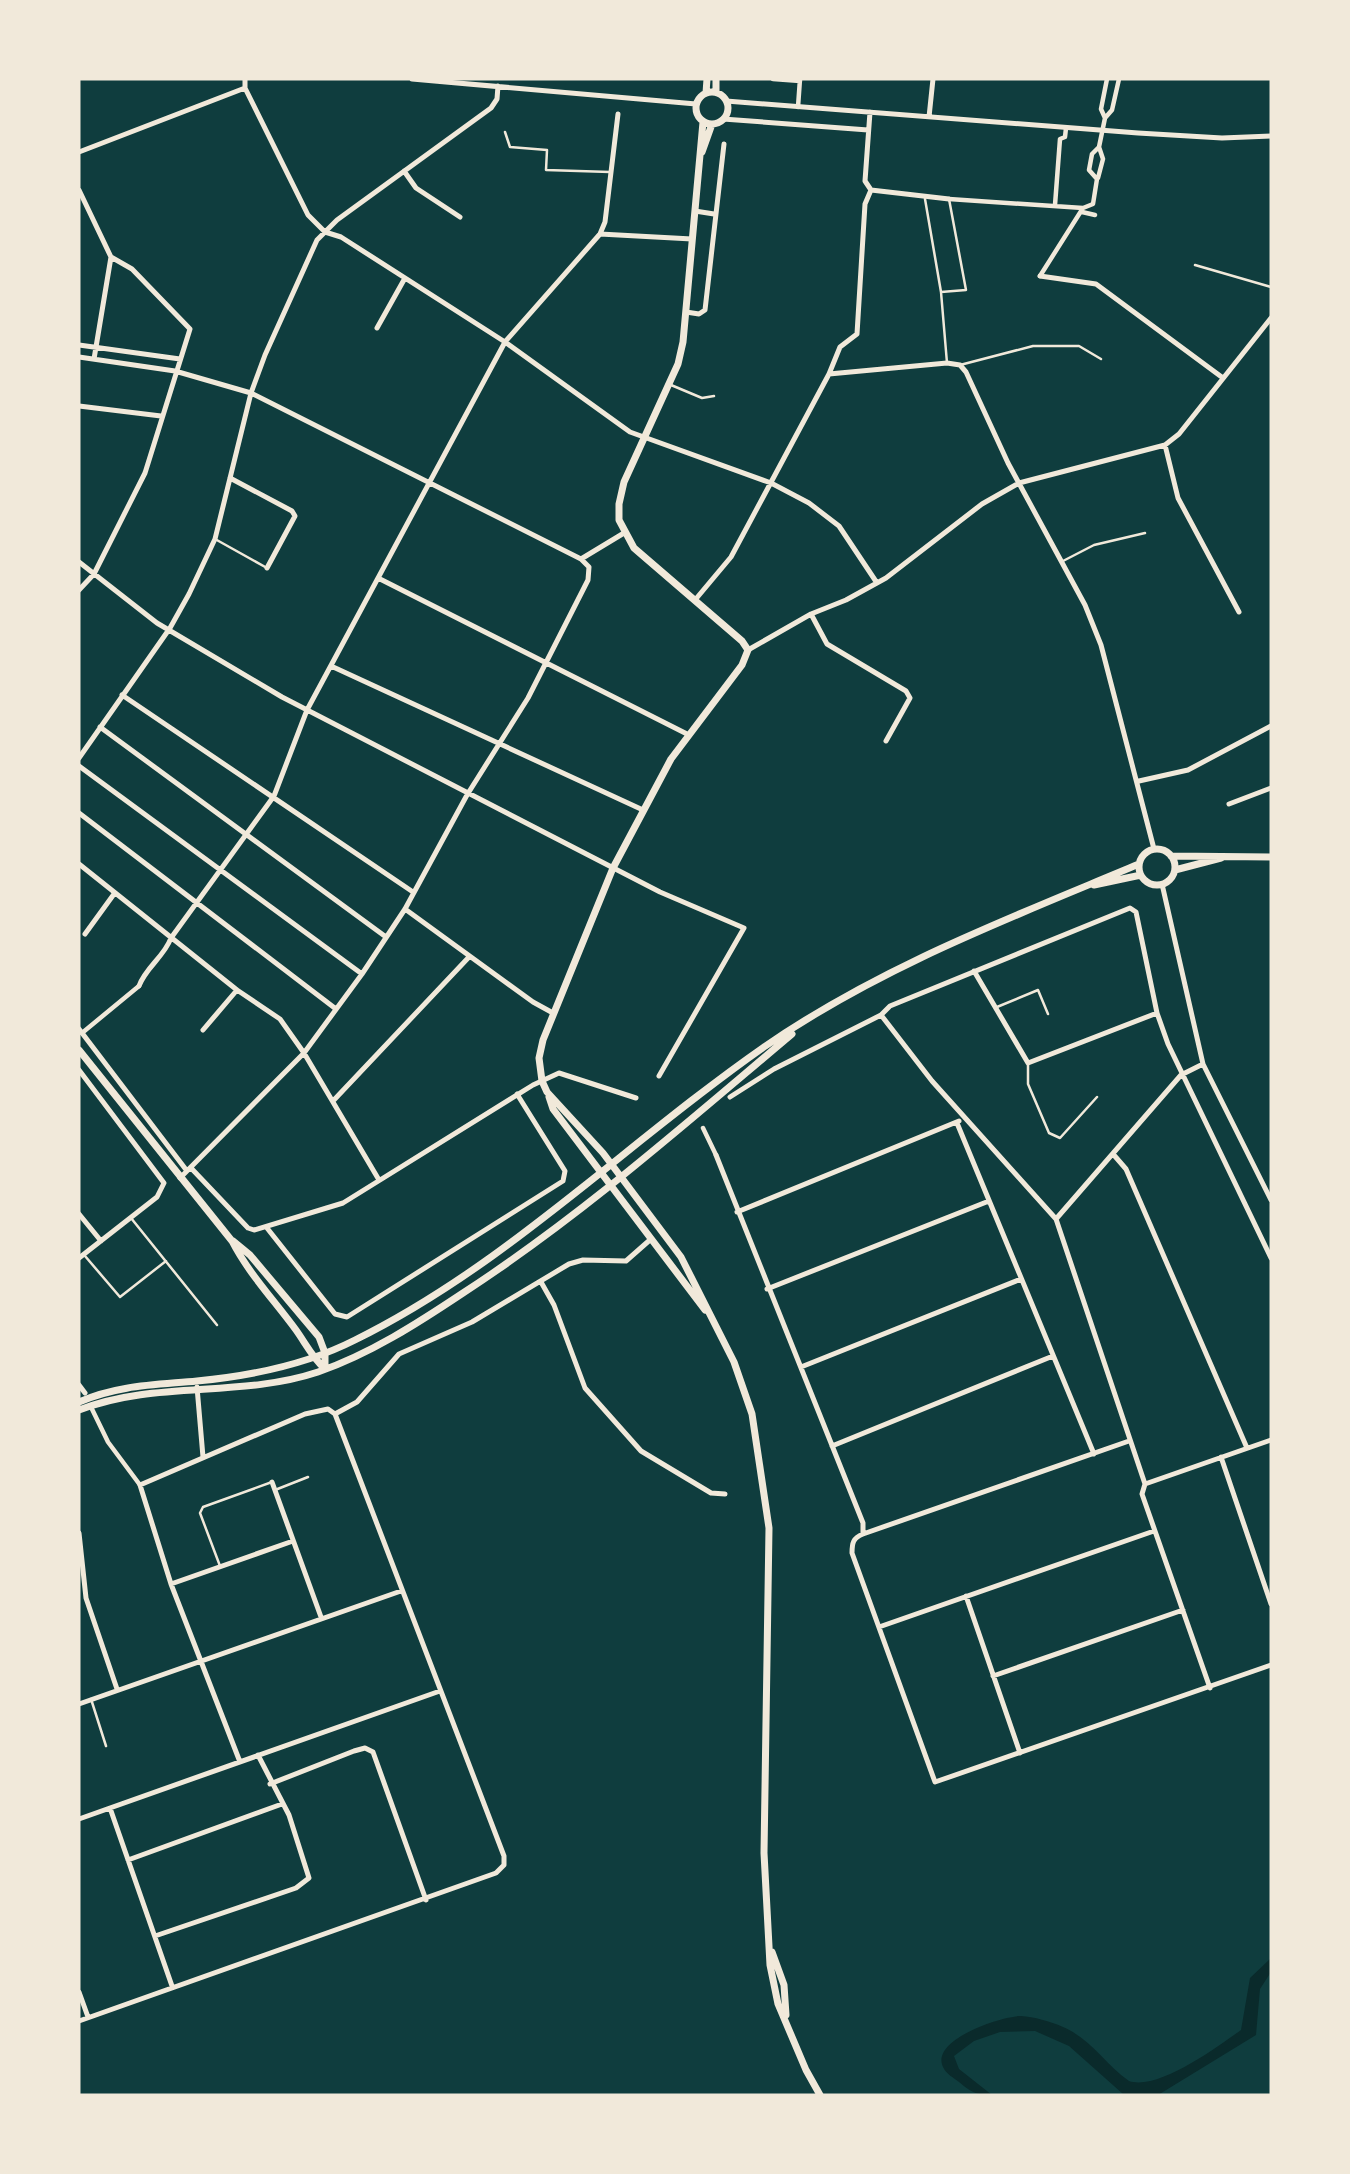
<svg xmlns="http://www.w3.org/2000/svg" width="1350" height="2174" viewBox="0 0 1350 2174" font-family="Signika,sans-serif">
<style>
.water{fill:#0a2a2b}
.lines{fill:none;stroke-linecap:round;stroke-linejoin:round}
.service{stroke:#f1e9da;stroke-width:2.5}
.pedestrian{stroke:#f1e9da;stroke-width:4.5}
.minor{stroke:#f1e9da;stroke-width:5}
.tertiary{stroke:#f1e9da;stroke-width:7}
</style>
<rect width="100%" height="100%" fill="#0f3d3e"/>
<path class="water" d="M1271 1958V1972L1260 1989 1256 2035 1158 2095 1123 2094 1069 2046 1035 2031 1000 2032 974 2041 954 2056 959 2069 992 2095C976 2095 971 2092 959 2082 954 2078 946 2074 943 2067 930 2040 1001 2016 1021 2016 1034 2017 1050 2021 1063 2027 1091 2039 1105 2064 1129 2081 1158 2091 1217 2047 1241 2030L1250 1978Z"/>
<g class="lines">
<path class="service" d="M505 132 510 147 547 150 546 170 610 172
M925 199 941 292
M1195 265 1271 287
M947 363 941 292 966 290 949 199
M960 365 1033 346H1079L1101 359
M671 385 702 398 714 396
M215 539 267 568
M1063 561 1094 545 1145 533
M997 1007 1038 990 1048 1014
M1028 1065V1084L1049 1133 1060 1138 1097 1097
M131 1218 217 1325
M85 1256 120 1297 166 1261
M275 1490 308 1477
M220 1566 200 1513 203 1507 272 1482
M91 1699 106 1746"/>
<path class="pedestrian" d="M773 79 800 81
M798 107 800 79
M1105 118 1101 109 1107 79
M1098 178 1103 159 1099 147 1105 118 1112 110 1119 79
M949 199 1083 208
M1055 205 1060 139 1065 137 1066 128
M1082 212 1095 215
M1040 276 1083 208 1093 204 1097 179 1089 170 1092 154 1099 147
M82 1033 139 986
M703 1128 716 1155
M91 1407 108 1442 140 1485"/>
<path class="minor" d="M412 79 696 104
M245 88 308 215 325 232 341 237 505 342 630 432 771 483 809 503 839 526 877 583
M726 101 1138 133 1222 138 1271 136
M929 117 933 79
M723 119 868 130
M79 152 245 88V79
M404 171 416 188 460 217
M79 190 111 257 132 269 190 329 145 473 94 574 79 590
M871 190 949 199
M695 211 714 214
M600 234 692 239
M1040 276 1096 284 1223 378
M686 312 699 314 705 310 724 144
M377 328 405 278
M79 345 180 359
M79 357 175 371 251 393 581 559 624 533
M94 359 111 257
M829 374 947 363 960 365 966 372 1008 463 1085 605 1101 645 1154 849
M79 406 161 416
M1165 445 1178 498 1239 612
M230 478 292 511 295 516 267 568
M79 562 157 623 282 697 660 892 744 928 659 1076
M378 578 689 735
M695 600 731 557 829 374 840 347 857 334 865 204 871 190 865 181 870 112
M811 614 827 644 906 691 910 698 886 741
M748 650 811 614 846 600 886 578 982 504 1019 483 1165 445 1179 434 1271 318
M331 666 643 810
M122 695 413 892
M100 727 386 937
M79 758 170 628 189 594 215 539 251 393 265 355 317 240 337 220 491 108 497 99 498 86
M79 766 362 974
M1139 781 1188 770 1271 726
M1229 804 1271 788
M79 813 336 1009
M79 864 237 990 280 1019 304 1053 379 1180
M1162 884 1203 1064 1271 1200
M405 909 533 1002 553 1013
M85 934 114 894
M974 971 1028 1063 1157 1013
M139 986C146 967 164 957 171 938L274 796 307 710 505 342 600 234 605 222 618 114
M881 1015 932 1081 1056 1219 1145 1484 1142 1494 1210 1688
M79 1029 187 1171
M203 1030 237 990
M79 1070 164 1183 157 1197 79 1258
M730 1097 774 1069 881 1015 890 1006 1130 908 1136 912 1157 1013 1168 1044 1271 1258
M333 1101 469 957
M957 1123 1094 1454
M1113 1154 1126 1169 1247 1448
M716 1155 863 1523V1534C853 1538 852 1543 852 1553L935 1782 1271 1665
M191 1168 248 1228 254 1230 343 1203 533 1085 559 1073 636 1098
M180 1178 304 1053 362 974 405 909 467 795 528 698 588 580 589 567 581 559
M737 1212 959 1121
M79 1214 101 1241
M1056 1219 1181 1075 1203 1064
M267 1228 335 1314 347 1317 563 1181 565 1171 517 1094
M541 1282 554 1305 585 1388 641 1451 711 1493 725 1494
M767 1289 989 1201
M801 1367 1021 1279
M79 1385 85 1393
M197 1387 203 1457
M335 1414 357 1402 399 1354 472 1322 569 1264 583 1260 626 1261 651 1239
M832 1446 1053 1356
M1221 1457 1271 1604
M272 1482 321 1617
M1145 1484 1271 1440
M79 1533 86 1598 117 1689
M863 1534 1129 1441
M171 1584 293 1541
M966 1596 1020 1753
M879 1627 1154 1531
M993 1676 1183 1610
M79 1704 401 1591
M240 1762 171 1584 140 1485 305 1414 328 1409 335 1414
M270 1784 354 1751 365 1748 373 1752 426 1900
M110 1808 172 1986
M79 1819 440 1691
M128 1860 282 1804
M155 1936 296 1888 309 1878 289 1815 258 1755
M79 1992 88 2017
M79 2021 496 1873 504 1865V1856L335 1414"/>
<path class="tertiary" d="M716 92V79
M696 108a16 16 0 1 1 32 0a16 16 0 1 1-32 0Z
M706 93 707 79
M703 122 683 342 678 364 624 482 619 504V520L634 548 742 641 748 650 742 665 671 759 613 868 543 1040 539 1058 542 1081 547 1092 603 1153 681 1257 734 1362 752 1414 769 1528 764 1853 770 1965 778 2004 806 2070 820 2095
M702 152 712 124
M1139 867a18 18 0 1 1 36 0a18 18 0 1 1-36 0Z
M1171 856 1271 857
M1175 870 1221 858
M1094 885 1141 875
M79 1050 232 1241C249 1274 274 1300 296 1330 306 1344 312 1357 325 1369
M549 1097 553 1109 705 1310
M233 1241 250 1255 319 1337 325 1353V1369
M79 1402C118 1385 155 1385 197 1381 250 1376 308 1364 355 1340 507 1265 626 1143 764 1047 880 967 1010 918 1139 864
M79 1410C156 1380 240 1398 318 1372 370 1354 418 1323 463 1293 580 1217 685 1124 792 1034
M772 1952 784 1985 786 2015"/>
</g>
<rect width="1350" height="2174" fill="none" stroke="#f1e9da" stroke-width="161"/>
</svg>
